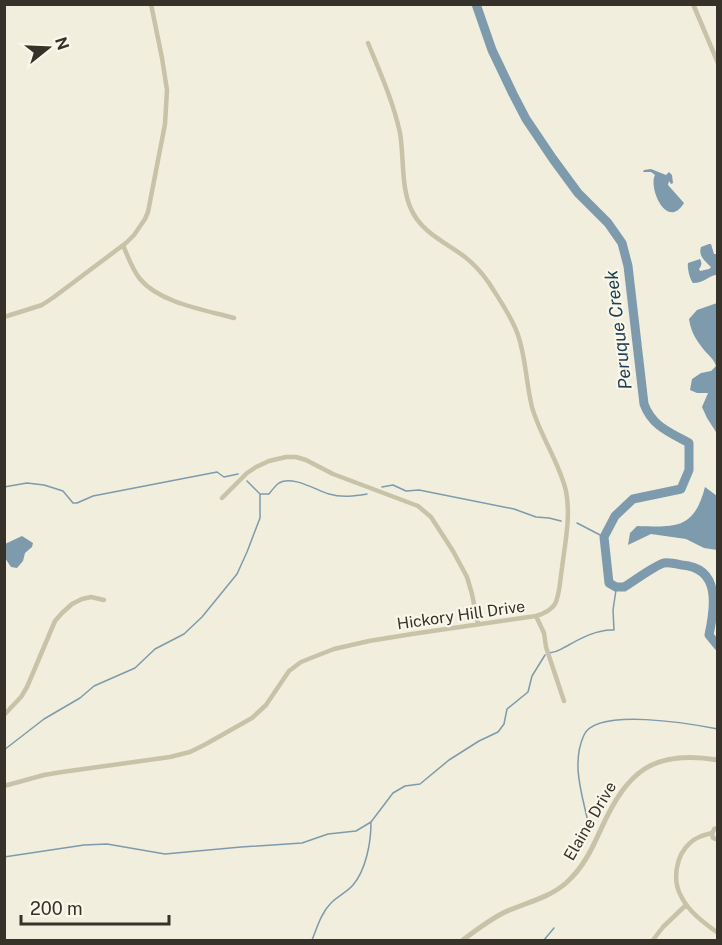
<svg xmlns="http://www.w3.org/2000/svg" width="722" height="945" viewBox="0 0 722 945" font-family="'Public Sans',sans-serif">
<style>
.water{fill:#7d9bad}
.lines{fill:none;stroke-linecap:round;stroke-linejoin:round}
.stream{stroke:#7d9bad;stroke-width:1.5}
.river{stroke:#7d9bad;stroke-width:9}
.minor{stroke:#c8c2a9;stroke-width:4.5}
.tertiary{stroke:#c8c2a9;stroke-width:5}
.labels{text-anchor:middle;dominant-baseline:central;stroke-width:4.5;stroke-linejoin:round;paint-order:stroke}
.street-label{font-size:16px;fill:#363129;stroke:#f9f7e9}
.water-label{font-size:18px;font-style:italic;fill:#204055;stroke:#f9f7e9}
</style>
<rect width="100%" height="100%" fill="#f1eedd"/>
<path class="water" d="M651 169 666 175 669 172 672 175 673 183 671 184 669 181 668 185 684 203C667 231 648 188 655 175L651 172H643L644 170Z
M709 244H711L714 254H717V275C709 275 705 283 693 283 690 280 687 268 688 263L700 259C702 263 702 265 699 269L700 271 709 269 711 267C705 261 698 256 701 247Z
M717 303H718L717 449 716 432 707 418 702 407 708 393H697L690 390 692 379 701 373 711 371 716 366C714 359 709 356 704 350 696 340 691 332 689 319L697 310Z
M705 487 717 496V550L704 548 686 539 651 534 628 545 630 533 637 526C675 527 694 530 705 487Z
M22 536 33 543 32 547 25 553 23 561 17 568 11 567 5 558V544Z"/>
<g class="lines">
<path class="stream" d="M4 487 27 483 44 485 63 491 73 503H77L93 496 217 472 224 477 238 474
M382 487 393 485 406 491 419 490 514 509 536 517 549 518 561 521
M261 494H269C272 490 275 486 279 483 292 475 316 490 329 494 342 498 355 496 367 494
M577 523 604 537
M549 653C559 652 559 650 567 646 581 638 598 629 614 630L613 610 616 590 609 583
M4 750 44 719 80 698 94 686 135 668 155 649 184 634 202 617 237 574 247 552 260 518V494L247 481
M588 822C582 794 571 763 584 735 597 707 692 724 718 729
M4 857 84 845 107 844 165 854 241 847 302 843 328 834 356 831 371 822 393 793 405 786 420 784 449 760 479 741 498 732 504 724 507 709 528 692 532 676 545 655
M312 940C317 928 321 913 331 903 338 896 347 892 353 885 366 870 371 842 371 823
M544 940 554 928"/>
<path class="river" d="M476 4 492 50 513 94 526 119 553 159 578 193 608 223 622 243 628 266 644 404C652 426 669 432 689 443V470L681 489 633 499 615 516 604 537 609 583 616 587H624C631 583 657 564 664 563 669 562 677 564 682 565 721 568 715 607 709 635L718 646"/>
<path class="minor" d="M693 4 718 63
M123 245C128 257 132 269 140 279 160 303 205 310 234 318
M4 317 42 305 54 297 126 243 134 235 145 219 148 212 165 124 167 90 162 58 151 4
M222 498 247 473 256 467 269 461 286 457H296L306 460 333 474 418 506 431 517 453 551 467 577 472 594 478 624
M536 616 544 633 546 647 564 701
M4 715 21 697 27 687 55 621 62 613 72 604 82 599 91 597 104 600
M4 786 44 775 62 772 170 757 190 752 206 744 252 718 266 705 289 671 301 662 316 656 334 649 369 641 412 634 536 616C543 614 551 610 555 604 560 594 560 580 562 568 565 543 571 516 566 491 559 461 540 436 532 407 526 383 526 358 518 335 512 317 499 299 489 283 482 273 474 264 465 257 445 242 421 232 411 209 401 188 404 156 400 133 393 101 380 72 368 43
M718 828 714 829 712 834 713 838 718 840
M712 833C704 835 696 837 690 843 676 855 672 880 681 896 688 911 704 923 718 933
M653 940 663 927 686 905"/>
<path class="tertiary" d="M463 940C476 930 489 920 505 912 525 903 549 898 566 883 583 868 592 849 601 829 627 772 652 749 718 760"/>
</g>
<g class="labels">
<g class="street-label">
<text transform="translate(461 615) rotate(-8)">Hickory Hill Drive</text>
<text transform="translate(590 821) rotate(-60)">Elaine Drive</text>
</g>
<g class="water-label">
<text transform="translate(618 330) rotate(-97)">Peruque Creek</text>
</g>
</g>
<rect width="722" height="945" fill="none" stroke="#363129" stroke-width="12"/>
<g transform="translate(48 48) rotate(72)" stroke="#f9f7e9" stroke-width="4.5" paint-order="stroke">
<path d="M0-4.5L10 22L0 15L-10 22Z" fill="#363129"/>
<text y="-9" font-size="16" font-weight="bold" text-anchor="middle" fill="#363129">N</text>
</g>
<path d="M21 915v9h148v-9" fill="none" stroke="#363129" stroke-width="3"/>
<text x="30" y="915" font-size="18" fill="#363129" stroke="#f9f7e9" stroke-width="4.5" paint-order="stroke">200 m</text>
</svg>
